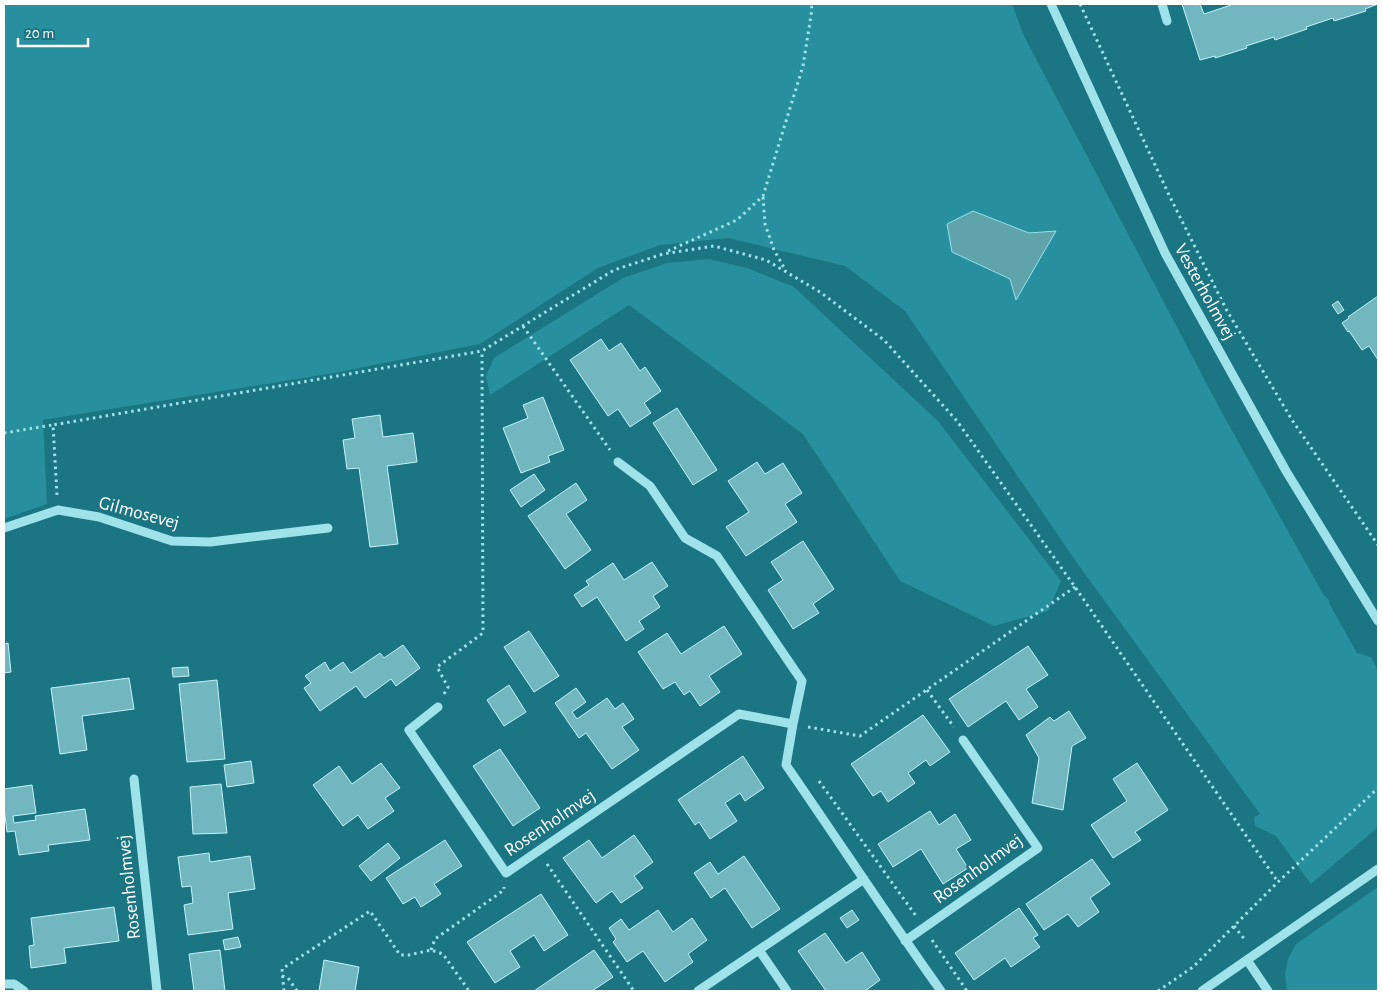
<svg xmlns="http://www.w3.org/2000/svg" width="1382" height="995" viewBox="0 0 1382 995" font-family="'Alegreya Sans',sans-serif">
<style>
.green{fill:#278f9d}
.water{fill:#61a3ab;stroke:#92e3ed}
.building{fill:#72b7c0;stroke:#c4f2f8}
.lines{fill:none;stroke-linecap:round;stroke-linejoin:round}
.path{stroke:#9fe2ea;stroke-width:3;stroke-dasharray:2.5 4;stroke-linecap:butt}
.minor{stroke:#9fe2ea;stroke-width:9}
.labels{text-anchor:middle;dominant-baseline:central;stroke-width:5;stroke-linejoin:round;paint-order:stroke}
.street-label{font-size:19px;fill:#fff;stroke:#1b7582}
</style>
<rect width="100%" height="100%" fill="#1b7582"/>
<path class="green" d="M4 4H1012L1024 36 1220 409 1323 594 1329 600V603L1357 653 1371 657 1378 670V827L1311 884 1276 836 1255 826 1254 817 1260 814 1077 563 905 311 845 266 728 238 660 245 598 268 480 344 334 373 43 420 47 504 4 519Z
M709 259 747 268 794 287 938 421 1061 581 1048 611 994 626 900 581 803 434 629 305 490 395 486 376 494 358 623 278 667 263Z
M1378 887V991H1287L1285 974 1288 959 1296 944Z"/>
<path class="water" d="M973 211 1029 233 1056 231 1016 300 1010 279 952 252 947 224Z"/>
<path class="building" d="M1182 4H1194V5L1200 4 1204 14 1231 5V4H1378L1365 9 1366 11 1334 21 1333 18 1306 27 1307 29 1275 40 1274 37 1246 46 1247 48 1215 58V56L1200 60Z
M1378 296V360L1369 346 1362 350 1349 331 1348 332 1342 323 1349 318 1348 317Z
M1338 301 1344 310 1338 314 1332 305Z
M601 339 609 351 621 343 640 371 645 367 661 391 644 403 651 413 630 427 618 409 608 416 570 360Z
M543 397 564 450 548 456 550 462 521 473 503 428 528 418 523 405Z
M677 408 717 470 693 485 653 423Z
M380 415 383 437 413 433 417 462 387 466 398 544 370 547 359 468 347 469 343 440 355 438 352 419Z
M757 462 765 474 783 463 802 493 785 504 797 522 746 556 726 527 749 512 728 481Z
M534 474 545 490 521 507 510 490Z
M576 483 587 500 566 514 591 550 565 569 528 516Z
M803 541 834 589 813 604 819 613 793 629 768 590 783 580 771 562Z
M652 562 668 586 653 596 660 607 639 621 644 629 626 641 597 597 582 607 574 595 589 585 586 581 613 563 624 580Z
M724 626 742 654 709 676 720 692 700 706 690 691 684 695 675 682 663 689 638 652 667 633 681 654Z
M529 631 559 676 534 692 504 647Z
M8 643 11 672 4 673V644Z
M403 645 420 668 396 686 391 679 365 698 356 686 320 711 304 688 311 683 305 676 325 662 330 671 343 662 351 673 380 653 384 658Z
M1028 646 1048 675 1026 689 1038 707 1019 720 1006 701 968 727 949 699Z
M188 667 189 676 173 677 172 668Z
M129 678 134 709 82 716 87 750 60 754 51 688Z
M217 680 225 759 187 762 179 684Z
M509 685 526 712 504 726 487 700Z
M576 688 586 702 572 712 577 719 607 698 615 709 623 703 634 719 622 727 639 750 612 769 586 733 579 738 555 703Z
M1069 711 1086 738 1072 746 1063 810 1032 803 1039 758 1026 735 1050 717 1054 721Z
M923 715 950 752 930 766 926 760 908 773 915 783 888 802 881 791 873 796 851 764Z
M500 749 540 808 513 826 473 766Z
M743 756 764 788 745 801 740 793 725 803 737 821 710 839 699 822 695 825 678 800Z
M251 761 254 783 227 787 224 765Z
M381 763 400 788 385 798 394 811 368 829 358 815 343 826 313 785 339 766 352 784Z
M1137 763 1168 810 1135 832 1141 840 1113 858 1091 825 1127 801 1113 779Z
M221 784 227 833 193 834 190 787Z
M32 785 36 813 13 816 14 823 36 820 35 816 85 809 90 840 48 845 49 851 19 855 15 831 7 832 4 808V789Z
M930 811 939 825 955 814 971 840 956 849 968 868 943 884 921 849 893 867 878 844Z
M634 835 653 862 634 876 643 888 621 903 612 891 596 903 563 858 589 840 602 858Z
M445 840 462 866 434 884 441 894 421 907 415 897 403 904 386 878Z
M388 843 400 858 371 881 359 866Z
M209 853 210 862 250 856 255 889 228 893 233 929 188 935 184 905 193 903 191 886 182 887 178 857Z
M744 856 780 909 752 928 725 888 711 898 694 873 710 862 718 874Z
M1092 859 1110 884 1090 898 1099 912 1078 927 1068 914 1044 930 1026 904Z
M541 894 568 935 544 951 534 935 510 951 520 967 495 983 467 942Z
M114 907 119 941 64 948 66 963 31 968 29 946 34 945 31 918Z
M1019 908 1038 935 1033 938 1040 947 1011 967 1005 958 974 980 955 953Z
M658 910 673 932 692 918 707 940 688 954 693 962 665 982 643 951 627 962 613 942 616 939 609 928 621 919 629 930Z
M852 910 859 920 847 928 840 918Z
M825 933 846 963 862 952 880 980 865 991H826L798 951Z
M238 937 241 947 225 950 223 940Z
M220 950 225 991H194L189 954Z
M594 950 613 977 592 991H534Z
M324 960 359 967 355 991H319Z"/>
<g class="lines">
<path class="path" d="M1080 4 1170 197 1226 309 1292 420 1378 545
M763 197 765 224 774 250 786 271
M668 251 737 220 763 196 803 66 812 9 811 4
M523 326 610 450
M4 433 52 425
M57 495 53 425 482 351 614 270 663 254 714 246 766 260 820 292 884 340 957 421 1075 587 1278 882
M927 690 954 727
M444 694 448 687 437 667 483 633 482 351
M808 727 860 736 1075 587
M819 781 916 916
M547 864 634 991
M1234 926 1246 941
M932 940 967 991
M431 950 435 939 504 890V887
M282 976 288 978 297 991
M284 991 282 969 370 911 400 955H409L431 950 443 954 469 991
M1158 991 1193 967 1278 882 1378 788"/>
<path class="minor" d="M1051 4 1165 253 1286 471 1378 621
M1162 4 1167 21
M4 528 58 510 99 517 172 541 210 542 328 528
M438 707 409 730 506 873 739 714 793 724 802 681 717 556 685 538 650 486 618 462
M793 724 786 765C838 840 888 917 941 991
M134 779 157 991
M905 941 1038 848 963 740
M759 950 787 991
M1247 960 1268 991
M4 984H14L24 991
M698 991 864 879
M1202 991 1378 869"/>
</g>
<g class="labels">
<g class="street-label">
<text transform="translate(1205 292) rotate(61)">Vesterholmvej</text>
<text transform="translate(139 513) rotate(15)">Gilmosevej</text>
<text transform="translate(550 823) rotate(-34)">Rosenholmvej</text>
<text transform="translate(978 869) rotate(-36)">Rosenholmvej</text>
<text transform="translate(129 887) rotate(-96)">Rosenholmvej</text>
</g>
</g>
<rect width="1382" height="995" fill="none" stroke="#ffffff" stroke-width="10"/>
<path d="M18 38v8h70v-8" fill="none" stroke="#ffffff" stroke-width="2.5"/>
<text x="25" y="38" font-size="15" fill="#ffffff" stroke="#1b7582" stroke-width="4" paint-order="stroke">20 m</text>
</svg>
